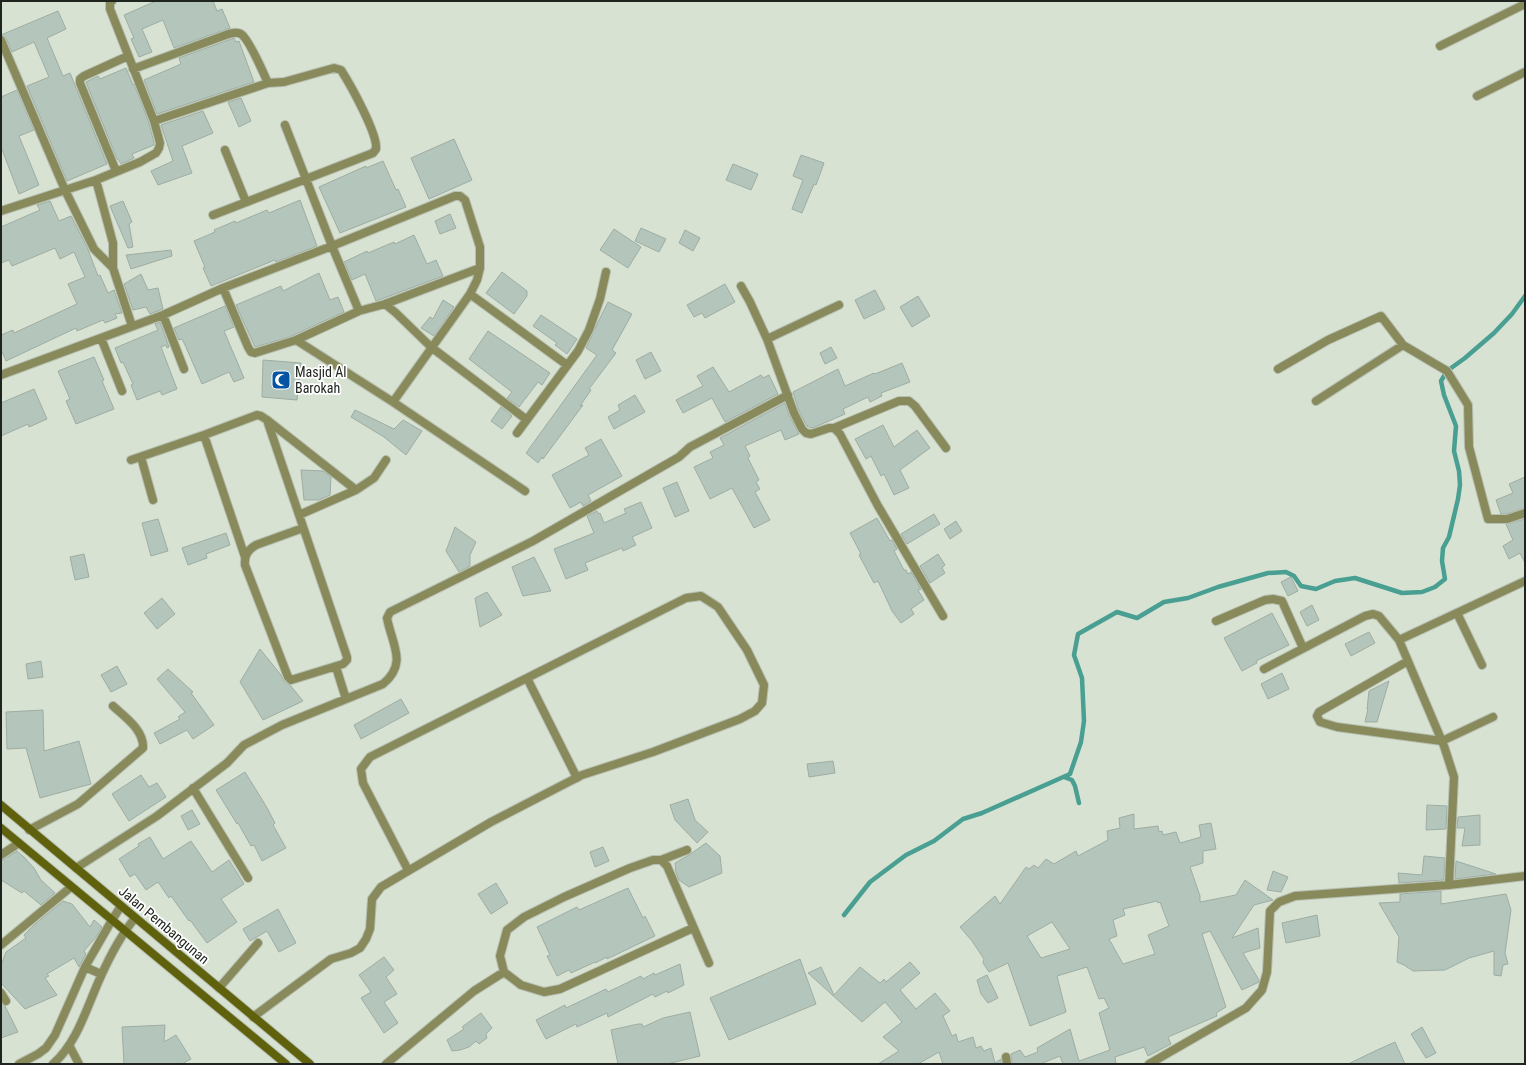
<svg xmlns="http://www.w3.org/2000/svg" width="1526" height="1065" viewBox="0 0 1526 1065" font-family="'Roboto Condensed',sans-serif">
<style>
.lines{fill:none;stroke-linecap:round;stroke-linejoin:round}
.stream{stroke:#489f92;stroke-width:4.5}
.building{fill:#b4c5bb;stroke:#9dada3;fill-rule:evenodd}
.service-casing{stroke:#b7c0b2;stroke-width:10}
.minor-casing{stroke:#b7c0b2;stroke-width:10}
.secondary-casing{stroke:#b7c0b2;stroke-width:10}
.service{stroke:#888a5b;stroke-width:8}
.minor{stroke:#888a5b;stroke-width:8}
.secondary{stroke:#60610c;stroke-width:8}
.labels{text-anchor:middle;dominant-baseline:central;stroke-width:3.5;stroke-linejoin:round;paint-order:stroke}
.poi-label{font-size:14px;fill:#20241e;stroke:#fff;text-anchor:start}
.street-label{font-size:14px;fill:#20241e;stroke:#fff}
</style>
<rect width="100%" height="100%" fill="#d8e2d3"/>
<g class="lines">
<path class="stream" d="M1064 777 1072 780 1075 786 1079 803
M844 915 870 882 906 855 934 841 963 819 982 813 1070 774 1081 742 1084 721 1082 678 1074 655 1078 634 1117 612 1137 618 1164 602 1188 598 1218 587 1268 573 1286 572 1294 576 1301 586 1316 589 1335 581 1355 578 1402 593 1422 592 1435 587 1445 579 1442 561 1443 548 1449 537 1458 499 1460 485 1459 471 1454 451 1456 426 1444 395 1441 381 1447 371 1465 358 1494 333 1512 314 1525 296"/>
</g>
<path class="building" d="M156 1H213L217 11 222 9 230 28 174 48 163 20 142 29 152 52 139 57 131 39 134 38 124 15Z
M58 11 66 29 47 38 63 76 70 73 107 164 67 181 27 86 49 77 34 42 12 52 6 38 1 35Z
M234 38 236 42 239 41 254 82 157 114 144 80 181 64 179 58Z
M126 68 133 85 134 84 149 123 154 143V145L132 154 134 158 121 164 118 159H117L86 82 98 76 100 79Z
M17 90 34 130 19 136 39 185 19 194 1 147V97Z
M241 98 251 121 239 127 228 102Z
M203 111 213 133 182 146 192 173 158 185 151 171 173 161 161 125Z
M454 139 472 180 429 199 411 158Z
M801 155 824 163 816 185 814 184 802 213 792 209 803 180 793 176Z
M383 161 396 190 398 189 406 207 340 233 319 187 366 166V168Z
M733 164 758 174 751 190 726 180Z
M300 200 317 246 276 262 275 260 211 286 203 268 205 267 194 241 215 232 214 230 235 221 236 223 267 210 269 213Z
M50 201 59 221 71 216 87 247 98 276 100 275 108 293 114 290 122 313 115 314 117 318 105 323 103 320 77 331 76 328 6 361 1 349V335L13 330 14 333 77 304 68 284 85 277 74 252 60 259 55 248 12 266 9 260 1 263V227L40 210 37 205Z
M123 201 132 222 129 224 133 247 128 248 110 206Z
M450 214 456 228 440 234 435 221Z
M641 228 666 239 659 252 635 241Z
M614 229 641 247 628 268 600 250Z
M685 230 700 238 693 251 679 243Z
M414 235 427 264 436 260 443 276 376 301 365 274 352 280 344 262 367 251 368 253 394 242 395 244Z
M171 250 172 256 131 269 126 255Z
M502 272 527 291V296L514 314 486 293Z
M319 273 330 300 338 297 344 312 289 337 255 347 236 305 281 286 283 291Z
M141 274 148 290 158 288 163 309 150 314 146 307 133 310 124 284Z
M725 284 735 302 705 318 702 313 694 317 687 305Z
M875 290 885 309 864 319 855 300Z
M918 296 930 316 912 327 900 307Z
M443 300 454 307 434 336 421 328 430 317 433 319Z
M608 302 632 314 612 350 616 353 589 389 591 390 580 406 583 405 543 459 542 457 538 463 526 453 597 355 586 348 599 320Z
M225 306 234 327 224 331 244 378 234 382 229 372 202 384 185 345 182 339 179 340 174 328Z
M541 315 577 339 567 354 555 345 557 343 533 326Z
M160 322 169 347 167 348 166 345 161 347 177 389 162 395 160 391 137 400 131 385 133 384 123 362 121 363 115 348 158 330 155 324Z
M488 331 550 373 542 385 538 382 519 407 507 398 512 392 469 359Z
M831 347 837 358 825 364 820 353Z
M651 352 661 371 645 379 636 360Z
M94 357 104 380 102 381 114 409 76 424 66 401 70 399 58 371Z
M263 360 301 363 297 400 262 397Z
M902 363 910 382 881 393 882 396 870 402 868 397 843 409 845 414 815 427 811 428 807 426 799 411 793 392 838 369 845 386 874 373 875 374Z
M713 367 729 392 761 375 763 378 769 375 778 394 725 422 712 398 683 413 676 400 703 386 697 376Z
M34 389 47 419 29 427 28 424 1 436V403Z
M635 395 645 412 614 429 608 417 620 410 618 405Z
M785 403 789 415 799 434 785 440 781 430 745 446 750 456 748 458 759 480 756 482 760 489 755 492 770 520 754 528 732 488 710 499 694 467 713 458 710 452 724 445 720 438Z
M501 407 512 416 502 429 491 421Z
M355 410 394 429 403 420 422 431 406 455 384 437 351 417Z
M883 425 894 447 917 430 930 448 900 470 909 488 894 495 884 474 881 476 871 456 866 459 855 439Z
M601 439 622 476 588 495 591 501 583 506 581 502 570 508 552 475 589 455 585 448Z
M301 470 323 471 331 477 330 495 319 500H304Z
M1525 477V508L1506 514H1501L1496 500 1513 493 1509 484Z
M677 482 689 511 675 517 663 488Z
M641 502 652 528 632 537 636 545 623 551 622 548 585 563 588 570 566 579 554 549 594 533 587 516 597 511 598 514 600 513 604 523 626 513 624 509Z
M934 514 940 524 907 544 901 534Z
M877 518 890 541 892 540 897 549 894 551 904 570H906L908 574 911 572 921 589 918 590 924 600 911 609 914 614 901 623 892 611 878 581 874 583 859 555 861 554 850 533Z
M158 519 168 551 151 556 142 523Z
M1525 519V563L1520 553 1509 559 1503 546 1513 540 1506 524Z
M956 521 962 531 950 539 944 529Z
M455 527 476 542 470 555V566L459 572 446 551Z
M226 533 230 545 206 554 207 558 188 565 182 548Z
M84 554 89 577 75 580 70 557Z
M938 554 945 565 942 568 945 573 930 583 920 566Z
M534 557 551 591 523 596 512 567Z
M1291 577 1298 591 1288 596 1281 582Z
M487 592 502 615 480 627 475 598Z
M162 598 175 614 157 629 144 613Z
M1312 605 1319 620 1307 626 1300 612Z
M1272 613 1289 645 1256 661 1257 663 1242 671 1224 638Z
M1369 632 1375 643 1351 656 1345 644Z
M260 649 281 675 284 681 290 685 303 701 263 720 240 682Z
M41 661 43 677 28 679 26 664Z
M117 666 127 684 111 692 101 675Z
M168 669 193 692 191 693 214 725 193 739 187 730 160 744 154 733 180 719 178 717 185 712 157 679Z
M1282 673 1289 689 1268 699 1261 684Z
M1389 681 1377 722H1365L1368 709H1367L1369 691Z
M401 699 409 713 361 739 354 725Z
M43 710 44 751 79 741 91 784 40 798 26 748 7 749 6 712Z
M833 761 835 773 809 777 807 764Z
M245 772 266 806 275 823 273 825 286 848 262 861 254 845 251 846 238 823 237 824 216 790Z
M141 775 149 787 157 783 166 797 129 821 112 794Z
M688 799 695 820 708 832 697 843 675 820 670 805Z
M1427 805 1447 806 1446 829 1426 830Z
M192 810 200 824 188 830 181 816Z
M1134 814V829L1158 826 1159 832 1162 831 1163 835 1176 832 1180 843 1201 837 1199 825 1211 823 1216 849 1203 851V863L1190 867 1200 896V902L1236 895 1245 880 1273 900 1254 905 1232 938 1258 928 1260 948 1243 953 1259 980V982L1242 990 1210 931 1202 934 1226 1007 1216 1013 1217 1016 1168 1037 1171 1044 1148 1056 1144 1047 1115 1057 1116 1064H1063L1060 1056 1040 1064H1012L1011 1054 1020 1050 1025 1057 1038 1052 1037 1048 1070 1029 1079 1061 1110 1050 1099 1013 1109 1008 1104 998 1099 999 1087 967 1057 976 1066 1012 1030 1026 1008 963 989 972 983 963 984 959 972 941 960 927 995 896 1000 904 1026 867 1029 869 1034 865 1038 868 1046 859 1054 864 1076 851 1078 856 1108 840 1107 831 1120 828 1119 818ZM1157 901 1158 903 1160 902 1169 926 1148 935 1155 954 1123 964 1109 939 1117 936 1113 920 1125 915 1123 909ZM1052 922 1070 949 1041 958 1027 936Z
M1480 815V845L1462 846 1465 828H1457L1458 817Z
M150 837 163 859 191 841 212 872 229 860 244 884 221 899 237 922 207 943 190 920 189 921 171 896 169 898 158 882 146 890 135 874 130 877 119 859 139 846 138 844Z
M706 843 720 856 722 873 689 887 679 880 676 873 675 863 689 855Z
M603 847 609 861 595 867 590 852Z
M17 851 24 857 34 868 41 880 55 893 41 905 24 891 22 893 1 880V861Z
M1424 856 1445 858 1444 880 1399 883 1398 873 1422 875Z
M1456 861 1496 874 1455 879Z
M1273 871 1288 877 1281 892 1267 890Z
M496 883 508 903 491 914 478 894Z
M628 888 643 918 645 916 655 936 607 959V957L595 963V962L571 973 569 970 557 976 547 956 550 955 537 927 577 907 579 910Z
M1441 891V904L1506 894 1511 910 1505 953 1508 964 1503 965 1501 976 1494 975V951L1469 958 1445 970 1413 971 1404 965 1397 962 1399 937 1379 903 1400 902V894Z
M63 901 72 904 90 927 94 920 102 927 96 937 84 951 86 954 79 967 74 958 47 974 49 976 45 978 57 995 25 1009 1 983V965L6 952 26 938 24 935 35 924Z
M278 909 296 943 279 952 267 931 250 941 243 929Z
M1317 915 1320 936 1286 943 1282 923Z
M384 957 394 970 386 977 397 994 384 1002 398 1023 384 1033 361 998 371 992 359 975Z
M800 959 816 1004 729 1040 710 998Z
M910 962 920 973 900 990 916 1009 935 993 950 1011 943 1016 952 1036 956 1034 958 1042 973 1037 976 1048 981 1046 984 1051 991 1048 995 1063 1001 1059V1064H943L939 1052 918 1064H878L899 1051 883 1037 902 1022 885 1002 862 1022 808 973 821 967 834 995 860 967 880 983 884 979 886 982Z
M680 964 684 985 668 993 667 991 655 997 653 994 608 1017 607 1013 577 1027 576 1024 546 1039 536 1020 565 1005 566 1008 606 989 608 992 641 976 643 979 654 973 655 975Z
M987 975 998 998 988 1003 981 994 977 980Z
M1 1003 5 1006 18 1032 1 1038Z
M690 1012 700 1056 667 1064H618L611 1030 638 1024H642L643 1027 663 1018Z
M481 1013 492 1028 486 1034 487 1038 479 1044 476 1041 469 1047 460 1050 452 1051 447 1040 464 1029 462 1027Z
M165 1025 164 1042 176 1035 191 1059 182 1064H124L122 1027Z
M1422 1027 1436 1053 1426 1058 1411 1034Z
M1395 1042 1405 1064H1348L1375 1051Z"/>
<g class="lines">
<g class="service-casing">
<path id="service" d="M219 988 258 943"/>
</g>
<g class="minor-casing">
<path id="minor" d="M1 40 65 190 94 249 113 268
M1440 46 1525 4
M133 69 223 36C228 34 236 31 241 34 249 39 263 72 268 83
M1477 96 1525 72
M154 121 268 83 284 82 334 68 341 70C350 84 378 134 376 149L373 153 213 215
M285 125 332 246 359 311
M225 150 246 202
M116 171 80 83V79L84 76 128 56
M96 180 113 243V268L132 326
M1 211 96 180 140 162 156 153 159 148 160 143 154 121 110 9V2L112 1
M741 286 750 302 767 339 794 413 802 429 806 433 811 434 829 428H834L840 434 878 506 943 616
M470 294 567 365
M385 304 396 313 431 347 527 420
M163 315 184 369
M101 338 122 391
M767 339 839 305
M296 340 393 402 525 491
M1278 369 1328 340 1381 316 1403 345 1447 371 1468 405 1469 447 1488 519H1507L1525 513
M1 375 163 315 223 288 332 246 455 196H460L465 200 480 247V268L385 304 359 311 296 340 255 353 251 352 248 347 223 288
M1316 401 1403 345
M393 402 470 294 477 280 480 268
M267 420 356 490
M834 428 899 401H909L915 406 946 448
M517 433 578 351 589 330 600 299 606 272
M204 435 245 557
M141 457 153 500
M131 460 204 435 257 415 261 416 267 420 347 657V660L343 664 291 680 288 677 245 565C244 555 248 550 256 545L303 528
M299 515 356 490 374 478 386 460
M1457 613 1482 665
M1216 621 1265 600 1273 599 1282 601 1303 648
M1399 640 1525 581
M1408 661 1319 712 1317 716 1320 722 1337 727 1442 741 1493 717
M336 667 346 699
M1264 669 1365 616 1373 614 1379 616 1399 640 1444 746 1454 777 1449 885
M527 678 577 778
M193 788 248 878
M29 830 78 804 143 748C144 730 125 717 113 706
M1 855 19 843
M661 860 687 850
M76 868 157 816 227 763 244 745 282 725 383 684C408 663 392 645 387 618L390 612 533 541 679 457 690 447 788 395
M1 945 71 887
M85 967 101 974
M504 972 500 956 507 930 524 917 564 897 630 868 653 860H661L667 866 709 963
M1 993 6 1001
M253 1017 331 959 351 953 360 948 366 939 370 929 372 899 381 887 491 822 582 775 653 752 740 719 755 711 762 703 764 685 747 650 718 607 701 596 686 598 370 757 361 769 363 783 408 870
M69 1045 79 1064
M1006 1057 1007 1064
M19 1064 38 1054 46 1048 55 1035 85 967 112 920 121 906
M53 1064C78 1042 87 1006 101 976 110 956 121 935 135 918
M386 1064 474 991 504 972 521 985 544 992 560 989 693 928
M1149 1064 1246 1008 1262 990 1267 972 1270 911 1279 902 1295 896 1449 885 1525 876"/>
</g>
<g class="secondary-casing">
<path id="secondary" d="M1 805 310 1064
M1 828 286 1064"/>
</g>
<use href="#service" class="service"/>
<use href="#minor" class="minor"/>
<use href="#secondary" class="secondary"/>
</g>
<defs>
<g id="mosque-square" transform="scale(1)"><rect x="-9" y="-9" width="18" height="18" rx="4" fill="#0654a2" stroke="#fff"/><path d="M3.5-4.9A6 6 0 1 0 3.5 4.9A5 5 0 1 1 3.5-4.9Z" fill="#fff"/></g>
</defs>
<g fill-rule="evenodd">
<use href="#mosque-square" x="281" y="380"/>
</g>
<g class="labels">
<g class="poi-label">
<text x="295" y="372">Masjid Al<tspan x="295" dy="16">Barokah</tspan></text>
</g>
<g class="street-label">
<text transform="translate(164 925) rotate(40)">Jalan Pembangunan</text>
</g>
</g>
<rect width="1526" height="1065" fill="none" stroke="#20241e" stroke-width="4"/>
</svg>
